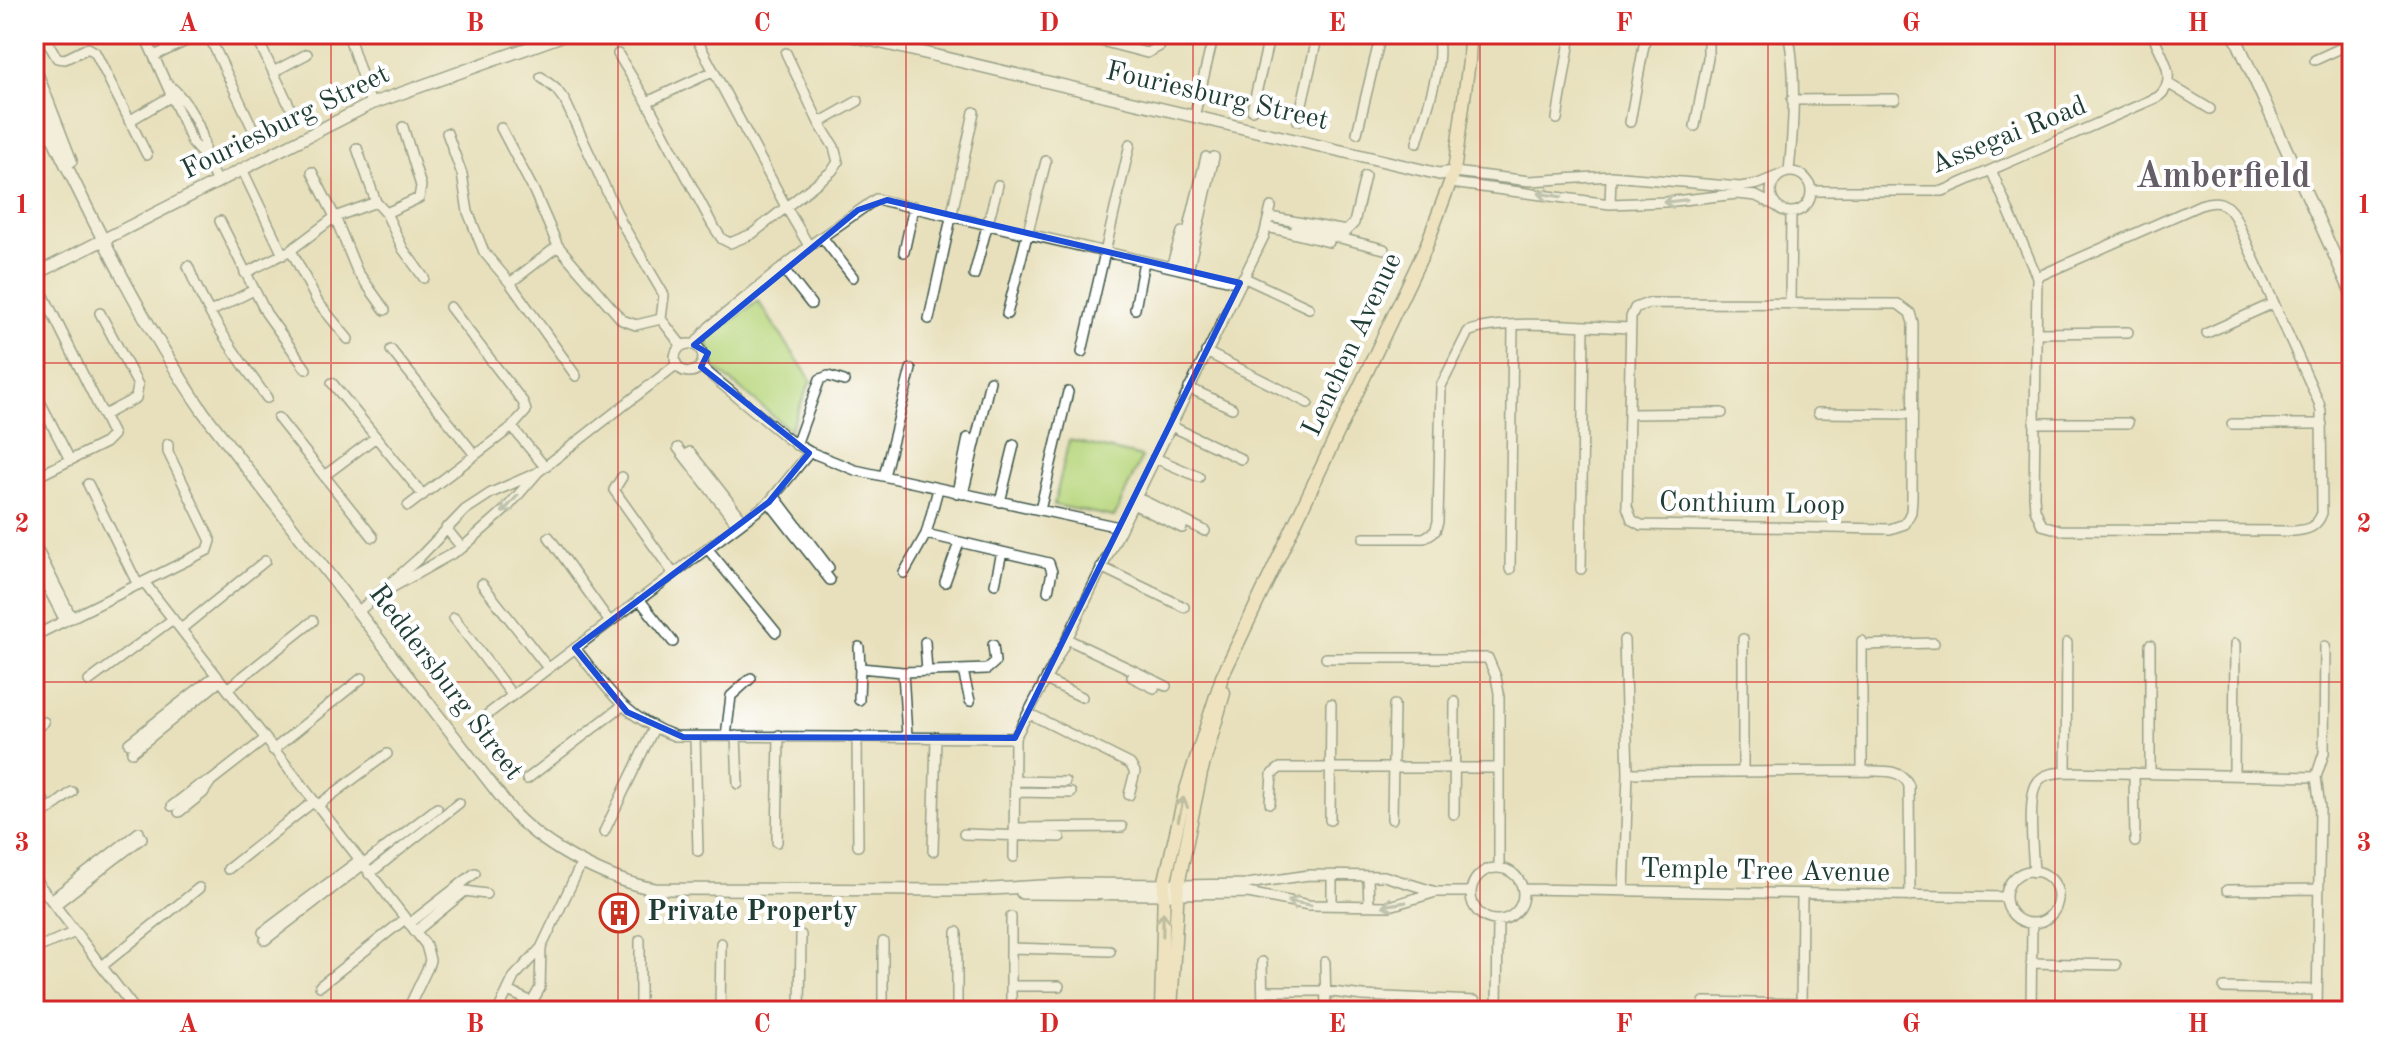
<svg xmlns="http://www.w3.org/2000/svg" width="2386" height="1045" viewBox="0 0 2386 1045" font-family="'Old Standard TT',serif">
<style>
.green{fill:#b7d67c;stroke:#6b8a58;stroke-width:2}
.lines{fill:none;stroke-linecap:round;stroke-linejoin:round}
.minor-casing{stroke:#3d5548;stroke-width:12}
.tertiary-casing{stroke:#3d5548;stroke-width:14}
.secondary-casing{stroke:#3d5548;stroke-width:15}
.minor{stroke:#fff;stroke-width:9}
.tertiary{stroke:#fff;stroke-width:11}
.secondary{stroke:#f9e7c3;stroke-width:12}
.oneway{stroke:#8f9e9a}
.oneway2{stroke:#8c927c}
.marked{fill:none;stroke:#1d4ed8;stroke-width:6;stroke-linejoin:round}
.grid{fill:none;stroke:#d62828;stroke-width:2;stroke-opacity:0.55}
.labels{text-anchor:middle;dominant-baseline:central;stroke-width:8;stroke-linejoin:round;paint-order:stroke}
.street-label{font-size:28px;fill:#1f3d34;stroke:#fff}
.poi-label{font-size:28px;font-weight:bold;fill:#1f3d34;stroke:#fff;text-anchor:start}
.district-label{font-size:36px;font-weight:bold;fill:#665e67;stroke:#fff}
.neatline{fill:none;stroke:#d62828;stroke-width:3}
.grid-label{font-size:26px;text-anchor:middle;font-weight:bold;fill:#d62828}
</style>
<rect width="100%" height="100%" fill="#fff"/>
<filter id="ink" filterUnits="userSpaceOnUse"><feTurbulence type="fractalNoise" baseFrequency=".0125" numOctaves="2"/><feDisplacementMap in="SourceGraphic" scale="16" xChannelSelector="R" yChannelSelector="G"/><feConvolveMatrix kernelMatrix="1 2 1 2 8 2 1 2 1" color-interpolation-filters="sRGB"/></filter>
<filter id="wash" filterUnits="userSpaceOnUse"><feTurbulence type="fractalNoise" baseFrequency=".006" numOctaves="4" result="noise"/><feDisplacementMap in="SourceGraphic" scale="32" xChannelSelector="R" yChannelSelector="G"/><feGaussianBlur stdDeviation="1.8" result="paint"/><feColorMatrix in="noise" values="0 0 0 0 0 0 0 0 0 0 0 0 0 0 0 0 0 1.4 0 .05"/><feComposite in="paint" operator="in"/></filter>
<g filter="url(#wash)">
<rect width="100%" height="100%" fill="#e8e0bc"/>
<path class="green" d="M758 301 811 380 790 430 715 368 707 340Z
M1069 440 1142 457 1114 517 1054 505Z"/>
</g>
<g filter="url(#ink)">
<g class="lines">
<g class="minor-casing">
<path id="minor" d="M43 34 57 58 65 59 88 48 95 52 147 155
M144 34 193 144 204 156 217 182
M208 34 254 131
M255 34 289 105
M348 34 371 104
M1074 34 1147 53 1160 46 1163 34
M1788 34C1797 69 1793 134 1789 171
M696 38 786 207 809 246
M2025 38 2033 34
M618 54 647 102 712 224 722 239 730 243 752 234 832 171 838 162 834 147 819 123 786 53
M154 56 201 34
M2315 60 2352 43
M273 72 307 54
M541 77 556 89 565 101 621 222 664 295 661 319
M168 84C186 99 207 132 204 156
M2169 84 2210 109
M1792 100 1895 99
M647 102 714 71
M1252 110 1270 34
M1194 117 1214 34
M1557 119 1571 34
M129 121 175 94
M1298 121 1318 34
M1630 122 1646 34
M819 123 858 101
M1695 126 1708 58V34
M501 128 534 191 558 246 622 320 636 325 661 319 682 346
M447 133 462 174 468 212 484 252 510 283 576 376
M1357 133 1381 34
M1417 143C1424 116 1447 58 1436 34
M357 148 376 202
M242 169 283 255
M1771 192a20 20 0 1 1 40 0a20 20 0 1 1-40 0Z
M312 172 335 217 357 271 385 310
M1454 172 1530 181 1611 176 1740 187 1758 184 1780 175
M1992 172 2037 277 2034 496 2035 509 2042 525 2060 530 2294 531C2308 530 2317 527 2322 513L2321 411 2319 403 2235 217C2226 202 2217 199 2200 205L2037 277
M1451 183 1610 204 1665 202 1737 194 1756 196 1776 206
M1812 191H1943L2158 97C2180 80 2161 54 2152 34
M1610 204 1611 176
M386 213 403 249 424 278
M1270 217 1346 231 1354 223 1365 176
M220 221 266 313 306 369
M1267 227 1329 242
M1296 227 1384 249
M822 237 853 277
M291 250 317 301 348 339
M904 252 914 206
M188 266C206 315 237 356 267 398
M782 267 811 304
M1171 267 1182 232
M1179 269 1206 157
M1188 271 1214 157
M245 273 291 250 335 217 376 202 386 213 419 198 421 186 403 127
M974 275 998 185
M34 276 113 435 105 443 34 478
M1243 277 1309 308
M510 283 558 246
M1648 303 1898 304 1910 313 1913 323 1912 498 1911 512 1905 524 1890 529 1641 525 1632 520 1627 506 1631 317 1635 308Z
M1790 304 1791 212
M1135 309 1144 261
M210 312 254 290
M100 313 138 385 136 398 104 415
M1007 314 1046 161
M929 319 974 112
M2036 333 2128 332
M2207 333 2274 303
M675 358a14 14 0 1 1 28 0a14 14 0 1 1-28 0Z
M694 345 709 327 809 246 876 199 1240 283
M391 350 475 455
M1082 352 1130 144
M1206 352 1308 403
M701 367 788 439 810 452 855 470 1119 527
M332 383 423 495
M1189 388 1232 408
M34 390 70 460
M1818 413 1912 414
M1629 414 1722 413
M278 418 373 537
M2034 423H2128
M2232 424H2322
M1171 426 1241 459
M512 427 545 467
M796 445 820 379 828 376 844 381
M678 448 737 524
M690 452 743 520
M1155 458 1199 477
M324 476 376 437
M884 476 911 369
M622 477 614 490 673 573
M88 484 138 585
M957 493 968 438
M963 494 990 381
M775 497 829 568
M1136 497 1205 531
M769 502 830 580
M1000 502 1014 445
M1133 504 1182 528
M408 506 512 427 526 411 523 402 450 307
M1040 510 1068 392
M446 528 462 548
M926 534 1049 563 1052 572 1048 591
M549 537 609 621
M1364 538H1424L1435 531 1438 522 1441 386 1468 332C1497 318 1594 327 1630 328
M34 543 72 618
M707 548 776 632
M34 561 65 621
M1101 567 1184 607
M1510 569 1513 325
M1581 569 1584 327
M904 573 926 534 938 489
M144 582 426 945 430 960 428 967 407 1011
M945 582 959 543
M482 584 548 668
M995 584 1002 552
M377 596 462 548 506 509 538 472 676 365
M639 599 673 642
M359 611 418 559 465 510 491 493 534 474
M454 618 512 695
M181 629 265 561
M34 636 208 550 211 541 168 452V444
M1067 639 1166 686
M1624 640 1628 773 1624 891
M925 642 927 672
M1862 645 1934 643
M2150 645V773
M859 647 860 668 903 672
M575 648C607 688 624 718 675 736L1015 738
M1326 658H1488L1496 677 1499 693V867
M963 671 970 701
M1132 677 1154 688
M1046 680 1082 697
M89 681 173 619
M227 689 313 621
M859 700 860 668
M488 714 769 502 810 452
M1030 714 1130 764 1135 772 1129 795
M34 730 44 722
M726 736 731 696 751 678
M736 736 738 784
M857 736 858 846
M907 736 903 672 987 669 995 662 993 645
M695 737 698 851
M129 743 216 675
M273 750 362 678
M132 752 220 681
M1862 771V641
M1743 772V639
M2066 772 2067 643
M1628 773 1862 771C1879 772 1902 767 1909 786L1910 896
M2134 773 2135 842
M2234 775 2235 644
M2316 777 2320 807 2317 1011
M2316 777 2324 753 2325 646
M527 779 622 706
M1015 781 1065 782
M1015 792 1071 793
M1270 803 1272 774 1280 768H1498
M172 806 198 786 211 781
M317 806 387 754
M34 809 44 801
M179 812 203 793 211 781 265 739
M1454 814 1455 702
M1392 819 1394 705
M1330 820 1331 704
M34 821 72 792
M1015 828 1122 827
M604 832 654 728
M964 834 1060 837
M777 842 779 735
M933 851 936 737
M1014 857 1015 738 1067 639 1264 236 1271 207
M1471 894a26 26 0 1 1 52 0a26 26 0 1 1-52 0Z
M228 869 313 802
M2006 897a26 26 0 1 1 52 0a26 26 0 1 1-52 0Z
M2034 872C2033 853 2027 797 2037 783 2043 773 2056 773 2066 772L2316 777
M369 874 459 803
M1332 876V905
M1368 877 1369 905
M34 878 136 1011
M1178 885 1247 884 1309 875 1384 876 1436 892H1471
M1524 889 2006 897
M2227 890 2319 889
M1177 894 1248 893 1309 905 1390 906 1436 892
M51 900 139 832
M55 905 142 838
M409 924 475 873
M263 932 358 861
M415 932 465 891 486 894
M957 932V1011
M265 940 437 808
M640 940V1011
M1011 948 1110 951
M34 949 76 932
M1262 962 1263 1011
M1325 962 1326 1011
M2031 963 2116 965
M102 966 199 888
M320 986 405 919
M1011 986H1059
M2224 988 2317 990
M508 991 532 1002
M1263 991H1325L1363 996 1475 1001
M1704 1002 1801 1004
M498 1011 514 977 541 948 582 862
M527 1011 540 988 541 948
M720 1011 721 943
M800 1011 801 935
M883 1011V942
M1011 1011V917
M1497 1011 1498 921
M1801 1011 1802 895
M2031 1011 2032 923"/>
</g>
<g class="tertiary-casing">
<path id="tertiary" d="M844 34 1439 174 1454 172
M2234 34 2352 294
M34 66 71 161
M34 99C86 206 136 314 204 413L515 815C548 849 609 881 655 889L974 890 1078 884 1172 885
M34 275 371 104 567 34
M1022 893 1173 894"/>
</g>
<g class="secondary-casing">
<path id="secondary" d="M1161 1011 1164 885 1185 793 1222 677 1425 249 1454 172 1469 61 1470 34
M1171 1011 1178 885 1201 773 1224 693"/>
</g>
<use href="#minor" class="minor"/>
<use href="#tertiary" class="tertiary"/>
<use href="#secondary" class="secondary"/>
</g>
<defs><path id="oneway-shaft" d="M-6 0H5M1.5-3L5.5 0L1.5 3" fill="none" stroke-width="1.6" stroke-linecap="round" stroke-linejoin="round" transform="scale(2)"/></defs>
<g class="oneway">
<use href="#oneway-shaft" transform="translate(1550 195) rotate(-171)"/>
<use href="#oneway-shaft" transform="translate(1675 201) rotate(173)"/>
<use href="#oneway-shaft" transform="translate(510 504) rotate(132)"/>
<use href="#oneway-shaft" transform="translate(1299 903) rotate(-170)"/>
<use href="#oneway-shaft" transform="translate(1394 904) rotate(171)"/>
</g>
<g class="oneway2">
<use href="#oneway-shaft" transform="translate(1181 809) rotate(-77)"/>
<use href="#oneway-shaft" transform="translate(1163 924) rotate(-89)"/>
</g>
</g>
<path d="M0 0H2386V1045H0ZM887 200 1240 283 1015 738 683 737 627 712 575 648 769 502 809 453 701 367 708 353 694 345 858 210Z" fill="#e8e0bc" fill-opacity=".55" fill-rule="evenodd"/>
<path class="marked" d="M887 200 1240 283 1015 738 683 737 627 712 575 648 769 502 809 453 701 367 708 353 694 345 858 210Z"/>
<path class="grid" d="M331 34V1011M618 34V1011M906 34V1011M1193 34V1011M1480 34V1011M1768 34V1011M2055 34V1011M34 363H2352M34 682H2352"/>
<defs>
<g id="building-ring" transform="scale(2)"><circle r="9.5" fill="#fff" stroke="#c8321e" stroke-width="1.5"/><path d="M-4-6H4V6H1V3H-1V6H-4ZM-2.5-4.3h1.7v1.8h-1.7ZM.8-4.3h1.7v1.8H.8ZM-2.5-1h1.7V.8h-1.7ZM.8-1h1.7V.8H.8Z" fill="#c8321e"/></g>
</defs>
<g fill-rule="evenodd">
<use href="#building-ring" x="619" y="913"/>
</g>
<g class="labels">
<g class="street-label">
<text transform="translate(1217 97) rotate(13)">Fouriesburg Street</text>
<text transform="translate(286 123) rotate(-26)">Fouriesburg Street</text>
<text transform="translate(2009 136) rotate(-22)">Assegai Road</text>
<text transform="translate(1353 345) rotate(-65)">Lenchen Avenue</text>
<text transform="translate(1752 505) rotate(1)">Conthium Loop</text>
<text transform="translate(445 683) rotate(53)">Reddersburg Street</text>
<text transform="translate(1765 872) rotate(1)">Temple Tree Avenue</text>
</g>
<g class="poi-label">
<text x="647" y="913">Private Property</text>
</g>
<g class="district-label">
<text x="2223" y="178">Amberfield</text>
</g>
</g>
<rect width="2386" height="1045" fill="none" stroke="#fff" stroke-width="88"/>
<rect x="44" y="44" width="2298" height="957" class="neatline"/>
<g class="grid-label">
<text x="188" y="31">A</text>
<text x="475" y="31">B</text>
<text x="762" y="31">C</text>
<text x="1049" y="31">D</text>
<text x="1337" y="31">E</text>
<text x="1624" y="31">F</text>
<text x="1911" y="31">G</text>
<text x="2198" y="31">H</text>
<text x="22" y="213">1</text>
<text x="2364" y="213">1</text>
<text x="22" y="532">2</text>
<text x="2364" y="532">2</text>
<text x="22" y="851">3</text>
<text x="2364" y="851">3</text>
<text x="188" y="1032">A</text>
<text x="475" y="1032">B</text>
<text x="762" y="1032">C</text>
<text x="1049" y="1032">D</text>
<text x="1337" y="1032">E</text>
<text x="1624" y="1032">F</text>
<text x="1911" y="1032">G</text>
<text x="2198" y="1032">H</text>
</g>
</svg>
